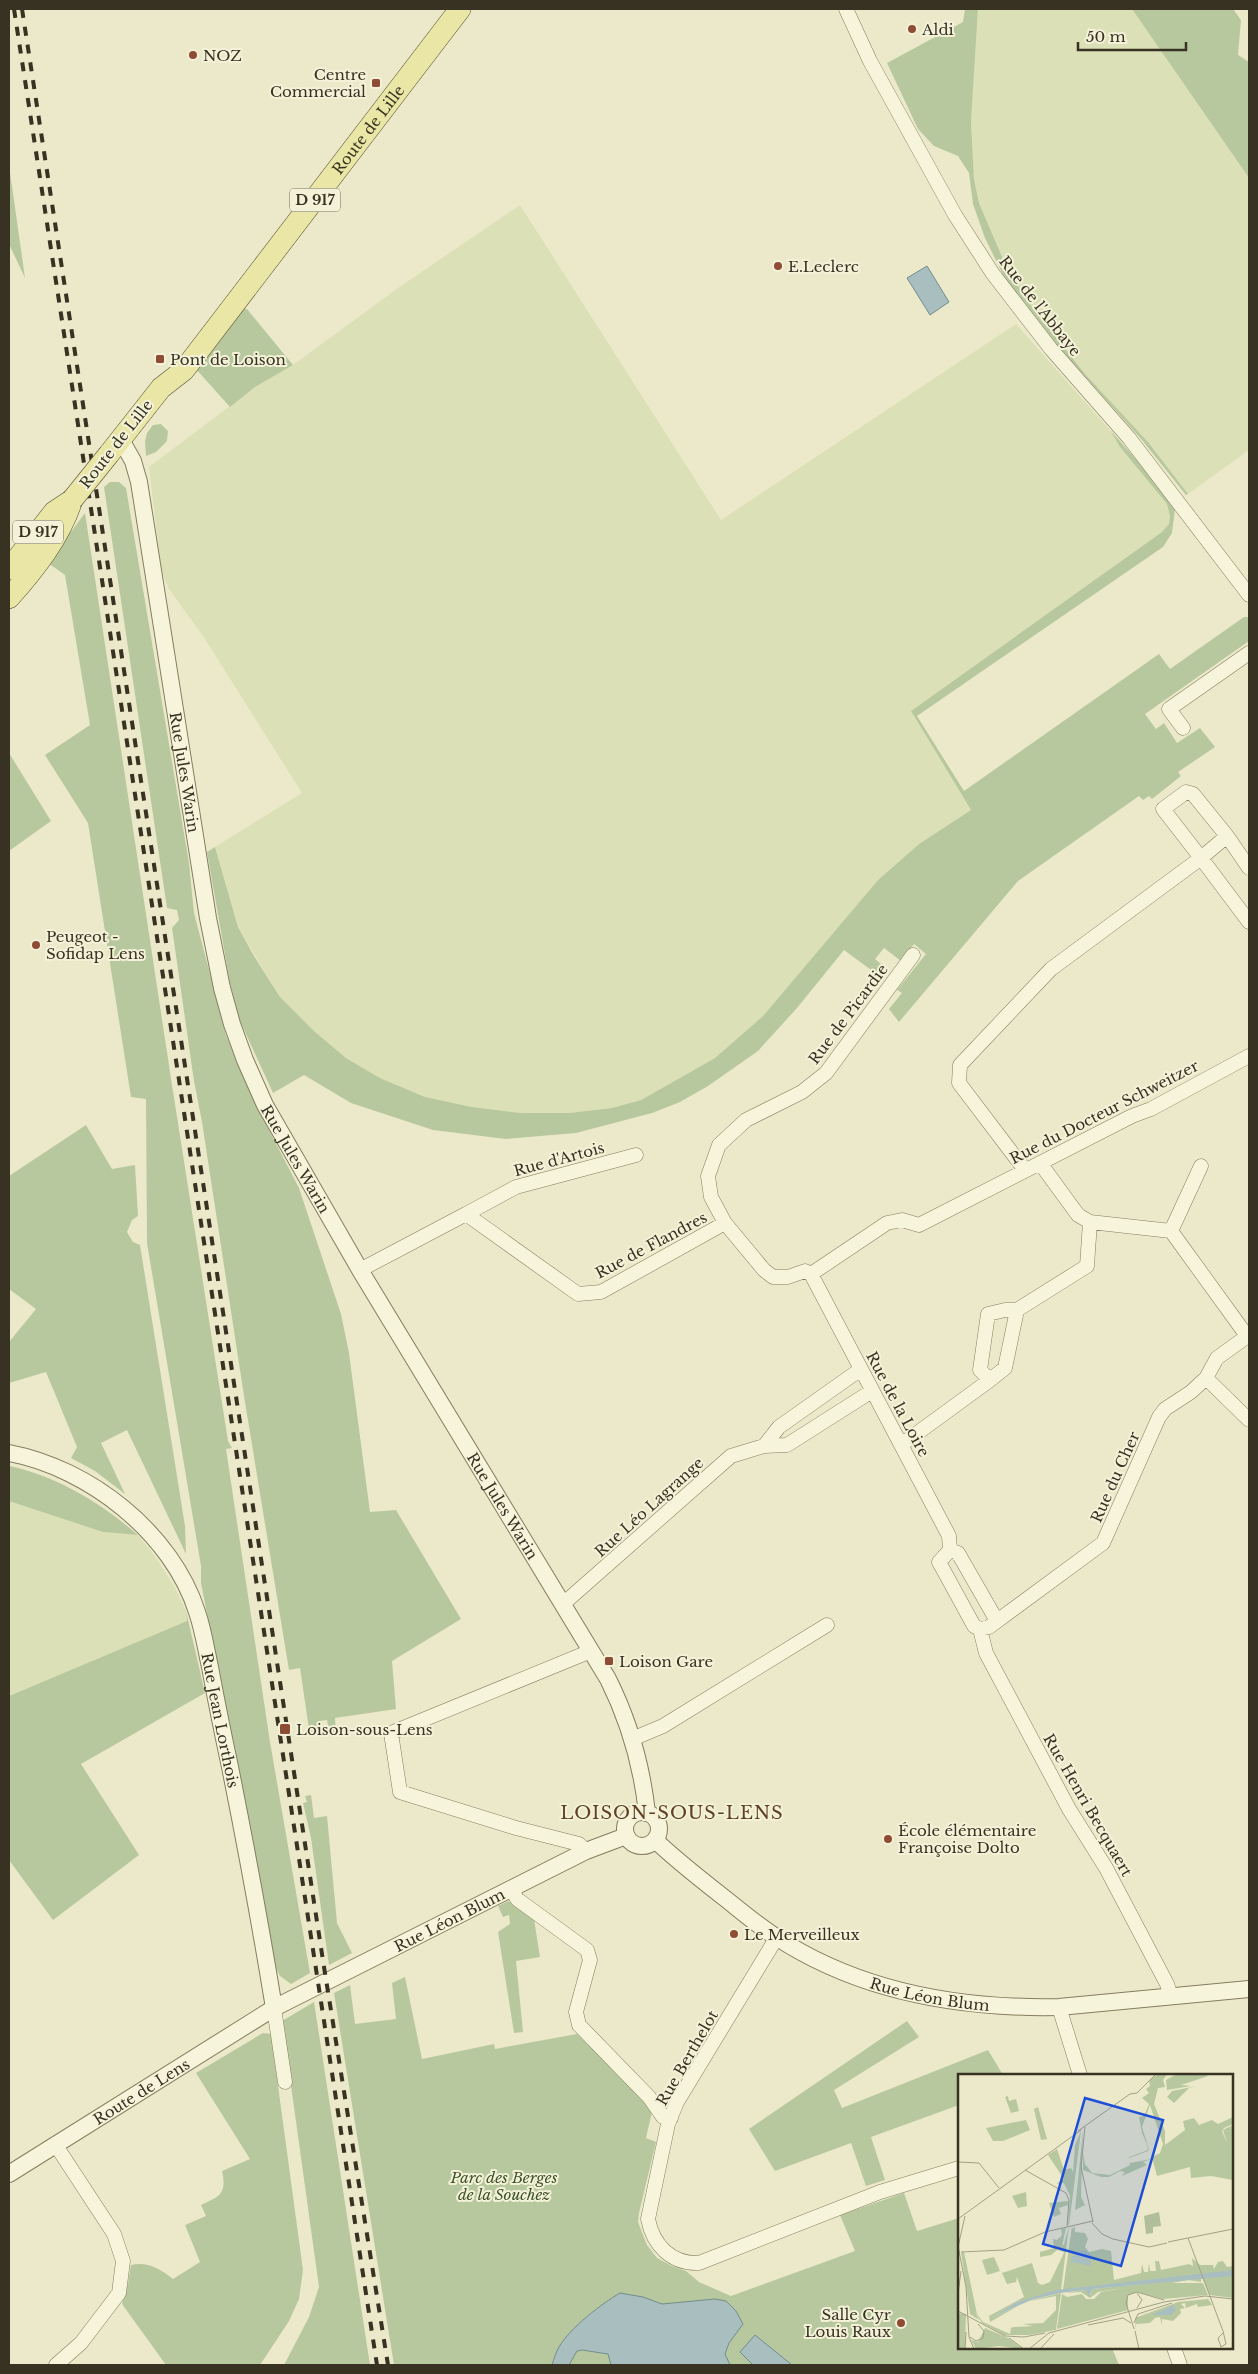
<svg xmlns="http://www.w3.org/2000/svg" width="1258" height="2374" viewBox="0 0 1258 2374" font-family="'Libre Baskerville',serif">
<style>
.farmland{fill:#dce0b7}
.green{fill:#b8c89e}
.water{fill:#a9bfbf;stroke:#718d8d}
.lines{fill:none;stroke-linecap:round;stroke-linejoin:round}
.minor-casing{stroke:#857d5f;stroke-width:15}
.tertiary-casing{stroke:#857d5f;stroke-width:18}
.primary-casing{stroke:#544b33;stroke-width:22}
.minor{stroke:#f6f5dc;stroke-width:14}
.tertiary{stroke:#f6f5dc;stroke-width:16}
.primary{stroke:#eae6a5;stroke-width:21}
.rail{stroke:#373221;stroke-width:4;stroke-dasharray:9 9;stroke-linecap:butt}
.primary-bridge-casing{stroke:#544b33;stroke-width:22;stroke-linecap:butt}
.primary-bridge{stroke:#eae6a5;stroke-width:21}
.poi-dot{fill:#8f4c35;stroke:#f3f2d8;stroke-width:2}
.labels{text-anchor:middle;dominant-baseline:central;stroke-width:4;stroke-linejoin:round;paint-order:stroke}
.shield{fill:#f3f2d8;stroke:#6f6c58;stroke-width:1}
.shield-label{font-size:14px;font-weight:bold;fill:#373221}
.poi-label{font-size:15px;fill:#373221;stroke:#f3f2d8;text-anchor:start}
.street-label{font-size:15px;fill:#373221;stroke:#f3f2d8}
.park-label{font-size:15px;font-style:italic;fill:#3d522a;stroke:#f3f2d8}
.quarter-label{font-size:18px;letter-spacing:1px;fill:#604125;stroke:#f3f2d8}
.inset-road{fill:none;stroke:#a3a086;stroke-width:1}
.view{fill:#1d4ed8;fill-opacity:0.15;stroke:#1d4ed8;stroke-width:2.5}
.inset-edge{fill:none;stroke:#373221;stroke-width:2.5}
</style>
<rect width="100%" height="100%" fill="#ebe9c9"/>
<path class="farmland" d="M978 9H1132L1249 178V450L1188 494 1148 442 1085 374 1025 298 1003 259 979 203 974 179 971 122Z
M520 205 721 520 1016 324 1110 430 1120 447 1167 504 1170 516 1169 524 1162 532 911 711 971 810 919 844 878 880 763 1016 715 1058 641 1100 612 1108 569 1113H521L472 1107 425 1097 380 1078 346 1058 314 1031 280 997 238 927 215 847 302 793 205 639 169 589 161 569 149 467 255 387 293 365 398 288Z
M9 1501 19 1502 103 1532 138 1535 152 1552 173 1584 186 1611 187 1621 9 1696Z"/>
<path class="green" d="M965 9H978L971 122 974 179 979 203 1003 259 1025 298 1085 374 1148 442 1188 494 1186 495 1142 440 1031 316 1007 283 985 238 973 204 969 173 958 156 934 146 918 129 887 63 963 22Z
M1132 9H1233L1241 20 1238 55 1249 62V178Z
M9 165 25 278 9 244Z
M242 309H247L293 365 255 387 230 407 195 368Z
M161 424 168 431 167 441 156 452 146 456 145 441 147 433 153 425Z
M1110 430 1142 466 1175 509 1172 533 1163 547 917 716 964 791 1159 654 1170 669 1244 617H1249V641L1145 714 1156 729 1164 723 1177 743 1200 728 1215 747 1178 772 1181 776 1152 799 1149 796 1143 800 1139 796 1018 881 899 1022 889 1009 902 993 897 990 926 954 914 944 901 961 884 948 875 959 888 970 882 978 844 950 797 1008 758 1051 708 1086 680 1102 652 1113 576 1133 506 1139 433 1130 351 1103 304 1075 273 1093 240 1021 230 983 207 852 215 847 238 927 254 956 280 997 314 1031 346 1058 380 1078 425 1097 472 1107 521 1113H569L612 1108 641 1100 715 1058 763 1016 878 880 919 844 971 810 911 711 1162 532 1169 524 1170 516 1167 504 1120 447Z
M110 482H119L126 488 189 863 194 913 226 1035 255 1103 299 1188 341 1314 349 1353 370 1512 396 1510 461 1619 392 1661 396 1709 335 1718 336 1735 330 1736 327 1720 320 1721 322 1734 310 1736 300 1668 289 1670 244 1396 202 1122 194 1081 172 928 179 920 177 910 167 908 104 487Z
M85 513 172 1085 228 1441 232 1448 226 1449 270 1742 310 1973 291 1984 280 1976 276 1968 201 1583V1566L147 1243 146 1099 131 1097 88 823 45 755 90 725 65 575 48 563Z
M9 753 51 821 9 851Z
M86 1125 112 1169 135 1165 138 1216 132 1220 127 1232 133 1242 140 1245 185 1526 186 1554 127 1430 101 1443 125 1494 95 1471 71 1458 77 1447 46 1372 9 1383V1342L36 1309 9 1289V1176Z
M9 1466C57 1476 101 1503 138 1535L103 1532 9 1501Z
M186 1611 205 1693 81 1764 139 1855 53 1920 9 1860V1696L187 1621Z
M311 1795 314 1818 327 1816 337 1923 352 1953 329 1965 311 1838 303 1803 307 1802 305 1796Z
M508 1901 534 1919 540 1957 516 1961 523 2032 514 2033 498 1932 510 1924 509 1915 503 1917 498 1906Z
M405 1977 422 2059 494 2044 495 2049 577 2034 644 2100 652 2112 646 2138 656 2142 639 2213 638 2222 647 2245 657 2258 672 2266 686 2271 699 2282 731 2296 855 2251 840 2215 904 2193 917 2231 959 2218V2348H1112L1119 2365H394L334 1993 350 1985 355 2024 396 2019 392 1983Z
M314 2002 370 2365H284L309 2317 319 2287 282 2021Z
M907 2021 919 2037 834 2090 842 2108 988 2050 1003 2075H959V2105L871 2137 885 2180 866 2186 851 2143 775 2171 749 2129Z
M263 2033 271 2034 303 2270 299 2299 289 2321 260 2365H166L122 2304 128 2284 131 2265C147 2261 161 2269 173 2279L200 2262 185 2225 206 2216 201 2205C220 2196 227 2194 222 2171L250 2159 196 2073Z"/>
<path class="water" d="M927 266 949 302 930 315 907 278Z
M620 2293 643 2297 662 2304 715 2299 726 2301 736 2311 743 2324 729 2343 725 2354 730 2365H611L608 2354 582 2350 577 2351 569 2365H552C554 2359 556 2352 559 2347 570 2328 601 2304 620 2293Z
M755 2335 792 2365H753L740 2352Z"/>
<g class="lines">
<g class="minor-casing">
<path id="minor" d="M846 9 870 61 955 215 993 274 1051 349 1129 438 1249 595
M1183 728 1169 709 1249 653
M1249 868 1227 836 1201 858 1249 922
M1040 1163 1078 1215 1090 1222 1171 1231 1247 1336
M1025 1170 959 1083 960 1065 1051 969 1201 858 1163 809 1186 792 1193 794 1227 836
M466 1214 516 1187 636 1155
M1171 1231 1201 1166
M360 1270 466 1214 578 1294 601 1292 725 1223
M811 1274 887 1223 902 1220 919 1225 1132 1116 1151 1109 1249 1056
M811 1274 805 1271 788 1277H773L764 1270 725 1223 711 1197 708 1176 719 1145 746 1120 802 1092 826 1073 913 955
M811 1274 949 1536 950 1550
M1017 1310H1005L988 1314 980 1370 990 1380 1005 1368 1017 1310 1087 1266 1090 1222
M861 1369 779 1427 764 1446 787 1445 872 1391
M1206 1378 1249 1420
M901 1445 990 1380
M563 1604 731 1456 764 1446
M997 1621 958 1553 950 1550 939 1562 974 1626 980 1629 989 1627 1103 1543 1159 1417 1165 1409 1191 1392 1206 1378 1217 1358 1249 1335
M980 1629 986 1653 1069 1809 1106 1868 1167 1984 1171 1996
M632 1739 663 1726 827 1625
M586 1851 579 1844 516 1828 400 1792 391 1733 591 1651
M511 1888 517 1899 587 1950 590 1960 576 2012 579 2025 649 2097 663 2117 671 2118
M777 1937 677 2102 668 2124 648 2219C653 2245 671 2264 699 2263L880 2192 959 2168
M1059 2007 1080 2075
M274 2008 285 2082
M55 2144 114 2234 123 2261 119 2293 81 2343 56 2365
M1174 2348 1180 2365"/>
</g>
<g class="tertiary-casing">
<g id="tertiary">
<path id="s1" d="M120 438 133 461 139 482 208 918 222 988 232 1024 245 1060 265 1105 360 1270 608 1679C629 1721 642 1767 647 1813"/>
<path id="s2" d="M9 1453C89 1468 172 1533 197 1612 203 1629 206 1649 210 1667 216 1700 223 1734 230 1767 246 1847 261 1928 274 2008"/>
<circle cx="642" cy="1829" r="17"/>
<path id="s3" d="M655 1840C676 1860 699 1878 722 1896 740 1910 757 1925 776 1937 860 1992 960 2009 1059 2007L1249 1989"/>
<path id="s4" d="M9 2174 274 2008 586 1851 626 1836"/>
</g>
</g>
<g class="primary-casing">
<g id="primary">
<path id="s5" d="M109 454 161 388 184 370 460 9"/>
<path d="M9 569 54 512 72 500"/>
<path d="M9 598C34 570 61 536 72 500"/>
</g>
</g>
<use href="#minor" class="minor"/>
<use href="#tertiary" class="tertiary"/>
<use href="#primary" class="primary"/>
<path class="rail" d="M14 9 377 2365
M22 9 324 1967 388 2365"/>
<g class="primary-bridge-casing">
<path id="primary-bridge" d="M72 500 109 454"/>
</g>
<use href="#primary-bridge" class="primary-bridge"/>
</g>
<g class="poi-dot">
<circle cx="912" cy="29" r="5"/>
<circle cx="193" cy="55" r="5"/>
<rect x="371" y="78" width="10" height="10" rx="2.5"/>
<circle cx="778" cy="266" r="5"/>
<rect x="155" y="354" width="10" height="10" rx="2.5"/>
<circle cx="36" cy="945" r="5"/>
<rect x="604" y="1656" width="10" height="10" rx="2.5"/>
<rect x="279" y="1723" width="12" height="12" rx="2.5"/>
<circle cx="888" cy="1839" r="5"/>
<circle cx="734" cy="1934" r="5"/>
<circle cx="901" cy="2323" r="5"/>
</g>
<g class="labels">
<g class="shield">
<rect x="290" y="188.5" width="50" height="23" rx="4"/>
<rect x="13" y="520.5" width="50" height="23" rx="4"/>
</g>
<g class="shield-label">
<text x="315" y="200">D 917</text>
<text x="38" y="532">D 917</text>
</g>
<g class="poi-label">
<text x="922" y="29">Aldi</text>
<text x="203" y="55">NOZ</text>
<text x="366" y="74" text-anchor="end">Centre<tspan x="366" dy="17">Commercial</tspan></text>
<text x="788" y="266">E.Leclerc</text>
<text x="170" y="359">Pont de Loison</text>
<text x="46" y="936">Peugeot -<tspan x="46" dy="17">Sofidap Lens</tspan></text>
<text x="619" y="1661">Loison Gare</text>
<text x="296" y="1729">Loison-sous-Lens</text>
<text x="898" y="1830">École élémentaire<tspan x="898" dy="17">Françoise Dolto</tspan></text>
<text x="744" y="1934">Le Merveilleux</text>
<text x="891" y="2314" text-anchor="end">Salle Cyr<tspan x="891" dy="17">Louis Raux</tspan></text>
</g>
<g class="street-label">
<text stroke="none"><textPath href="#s5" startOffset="416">Route de Lille</textPath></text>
<text transform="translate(1040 306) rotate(52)">Rue de l'Abbaye</text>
<text transform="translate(116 444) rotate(-52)">Route de Lille</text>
<text stroke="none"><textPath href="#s1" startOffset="342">Rue Jules Warin</textPath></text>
<text transform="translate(848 1014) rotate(-53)">Rue de Picardie</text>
<text transform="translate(1104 1112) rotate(-27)">Rue du Docteur Schweitzer</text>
<text stroke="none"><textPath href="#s1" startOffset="748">Rue Jules Warin</textPath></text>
<text transform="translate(559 1159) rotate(-15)">Rue d'Artois</text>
<text transform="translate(651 1245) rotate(-28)">Rue de Flandres</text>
<text transform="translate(898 1404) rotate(62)">Rue de la Loire</text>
<text transform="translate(1115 1477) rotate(-66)">Rue du Cher</text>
<text stroke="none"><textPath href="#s1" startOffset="1152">Rue Jules Warin</textPath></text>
<text transform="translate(649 1507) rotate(-42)">Rue Léo Lagrange</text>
<text stroke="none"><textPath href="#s2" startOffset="368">Rue Jean Lorthois</textPath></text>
<text transform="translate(1088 1805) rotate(60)">Rue Henri Becquaert</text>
<text stroke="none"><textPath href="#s4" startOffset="509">Rue Léon Blum</textPath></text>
<text stroke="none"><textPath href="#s3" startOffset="321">Rue Léon Blum</textPath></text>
<text transform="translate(687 2058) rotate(-60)">Rue Berthelot</text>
<text stroke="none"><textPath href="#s4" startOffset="156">Route de Lens</textPath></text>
</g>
<g class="park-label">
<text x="504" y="2177">Parc des Berges<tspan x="504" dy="17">de la Souchez</tspan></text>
</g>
<g class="quarter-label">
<text x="672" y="1813">LOISON-SOUS-LENS</text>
</g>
</g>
<g transform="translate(958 2074)">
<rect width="275" height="275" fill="#ebe9c9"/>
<path d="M200 0H209L205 6 207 13 200 14 196 30 207 57V71L227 56 225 47 236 44 241 51 254 46 260 50 275 43V50L266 54 264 57 269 69 265 56 275 51V106L253 102 233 104 232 93 199 102 194 83 202 79 205 70 192 31 184 53 191 75 184 59 181 43 186 42 191 30 184 24 191 19 188 15 192 12 191 6ZM219 0H246L250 2 223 11 233 12 209 16 208 6ZM239 12 231 14 216 29 209 23 214 17ZM50 22 51 27 58 25 61 37 53 39 47 23ZM80 33 89 65 83 66 76 35ZM68 46 72 56 45 67H35L28 54ZM125 55 123 123 127 131 117 136ZM123 57 111 151H110L112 122 106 109 98 110 106 105 90 81 99 75 106 96 113 94 115 98 117 71ZM188 70 191 76 190 77 171 84 172 89 193 85 185 88 189 91 164 102 167 98 162 97 151 103H143L125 96V79L127 90 134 99 152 101 172 91 171 83 190 76ZM68 118 69 132 60 134 54 122ZM110 127V131L101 134 103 140 96 143 91 129ZM111 152 103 216 59 228 33 244 60 232 32 248 31 242 66 223 59 203 58 208 49 210 44 199 74 189 80 209 84 211 92 208 105 181 106 178 100 176 106 170ZM114 152 115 155 117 152V158L127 159 130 165 127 173 131 178 144 175 153 177 156 206 183 199 184 190 186 198H190L191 189 192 197H198L197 187H201L203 196 231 190 235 192 234 184 242 191H255L256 195 260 188 265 187 269 193 275 192V224L252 221 243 201 105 216ZM108 154 104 172 93 181 82 183V178L96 174 95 165 99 166 104 161 103 155ZM3 178H6L19 240 25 248 52 260 53 254 48 255 56 253 75 252 65 250 85 249 98 236V222L67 228 103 219 98 256 71 261H46L24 249 17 238 21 246 12 240ZM36 183 42 197 29 201 24 186ZM243 204V208L230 206 214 209H245L250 221 205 225 179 218 170 221V236L99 255 104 220 109 223 124 220 128 225H136L143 218 164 214 140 218 132 224 123 218 107 219 127 216 132 221 135 215ZM250 225 254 231 240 233 239 230 228 234 227 229 223 230 227 234 222 235 223 239 215 247 204 245V251L202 243 197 244 192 249 178 250V257L177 244 220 228ZM0 239 8 240 7 275H0ZM27 254 50 264 65 275 41 272 18 275 13 266 20 268Z" fill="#b8c89e"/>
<path d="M201 138 203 152 195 153V159L188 160 186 142Z" fill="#b1be9c"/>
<path d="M125 176 132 179 133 192 113 188V183ZM275 196V202L135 215 131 222 127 216 102 219 73 226 33 244 59 228 98 216ZM215 231 218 236 212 241H194Z" fill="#a9bfbf"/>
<path class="inset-road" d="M127 53 123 93 135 148M120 57 172 20 179 19 198 0M0 88 21 89 41 114M67 96 108 119 111 126 109 152M0 145 123 56M134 149 144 160 155 165 191 173 209 169M230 164 265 257 268 270 263 273M210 168 275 155M0 172 8 213 11 263 16 275M0 173 7 142M3 178 46 176 87 158 135 147M179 219 184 226 179 234M0 220 3 197M0 237 47 262 66 263 87 259M176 249 180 240 214 229M130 251 165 244 173 249M176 255 168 229 170 221 179 218 206 226M177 257 181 275M12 263 18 267 25 264 26 257 20 250M51 264 66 275M263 273 260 264 265 259M7 275 8 258M30 275H53M71 275 91 259 206 228 247 222 275 225M82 275 96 260"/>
<path class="view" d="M127 24 205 46 163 192 85 170Z"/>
<rect width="275" height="275" class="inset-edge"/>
</g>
<rect width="1258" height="2374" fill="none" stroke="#373221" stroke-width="20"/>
<path d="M1078 42v8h108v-8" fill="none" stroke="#373221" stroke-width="2.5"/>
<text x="1086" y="42" font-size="15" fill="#373221" stroke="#f3f2d8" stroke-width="4" paint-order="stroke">50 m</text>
</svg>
